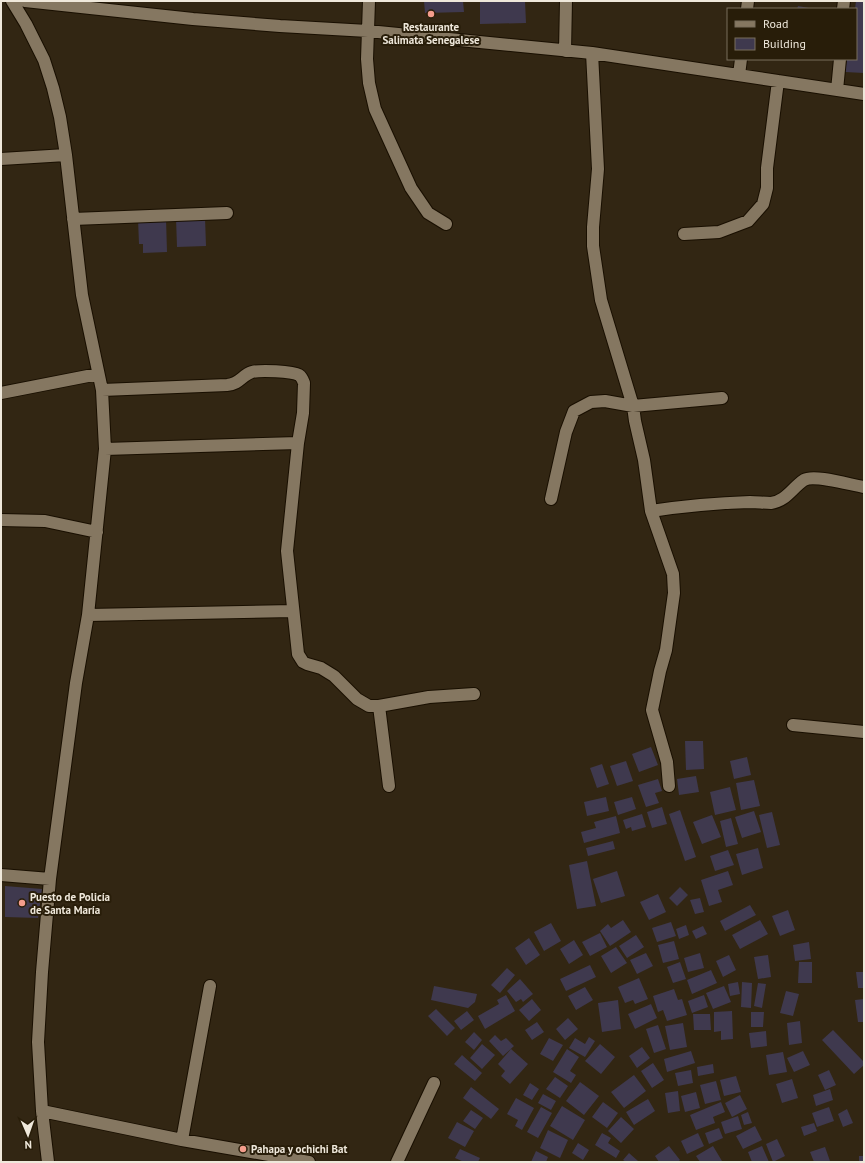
<svg xmlns="http://www.w3.org/2000/svg" width="865" height="1163" viewBox="0 0 865 1163" font-family="'PT Sans',sans-serif">
<style>
.building{fill:#3f394e}
.lines{fill:none;stroke-linecap:round;stroke-linejoin:round}
.minor-casing{stroke:#190f00;stroke-width:14}
.minor{stroke:#857761;stroke-width:12}
.poi-dot{fill:#f49d8c;stroke:#281d09;stroke-width:1.5}
.labels{text-anchor:middle;dominant-baseline:central;stroke-width:4;stroke-linejoin:round;paint-order:stroke}
.poi-label{font-size:11px;font-weight:bold;fill:#efe8db;stroke:#281d09;text-anchor:start}
</style>
<rect width="100%" height="100%" fill="#322613"/>
<path class="building" d="M424 1H463L464 12 425 13Z
M483 1H525L526 23 480 24V2H483Z
M856 1H864V73L845 72 847 59H856V9H855Z
M798 6 809 8V9H797Z
M205 217 206 246 177 247 176 218Z
M166 218 167 252 143 253V244H139L138 219Z
M685 741H703L704 769 686 770Z
M651 747 658 765 639 772 632 754Z
M747 757 751 775 734 779 730 761Z
M626 761 633 781 617 786 610 766Z
M602 764 609 784 597 788 590 768Z
M696 776 699 792 679 795 677 779Z
M658 779 662 791 655 793 659 803 646 807 638 785Z
M754 780 760 806 741 810 736 783Z
M730 787 736 810 715 815 710 792Z
M606 797 609 811 587 816 584 802Z
M632 797 636 809 618 815 614 802Z
M662 807 667 824 652 828 647 812Z
M680 810 696 857 685 861 669 814Z
M754 811 761 832 742 838 735 817Z
M772 812 780 845 767 848 759 815Z
M642 814 646 827 632 831 631 827 626 829 623 820Z
M712 815 721 837 702 844 693 822Z
M616 816 620 833 584 843 581 832 596 828 594 822Z
M731 818 738 844 726 847 720 821Z
M613 841 615 849 588 856 586 848Z
M758 848 763 868 742 875 736 854Z
M728 850 734 865 715 871 710 856Z
M587 861 596 906 577 909 569 865Z
M617 871 625 896 601 903 593 879Z
M728 871 733 885 718 890 722 902 709 906 701 880Z
M5 886 42 889 38 918 5 917Z
M680 887 688 895 677 906 669 898Z
M658 894 666 912 649 920 640 902Z
M700 898 704 912 695 914 690 900Z
M750 905 756 915 725 931 720 921Z
M788 910 795 930 780 936 772 916Z
M623 920 631 932 610 946 600 931 608 924 611 928Z
M760 920 768 934 740 949 732 935Z
M671 922 676 936 657 942 652 928Z
M551 923 561 941 544 951 534 932Z
M686 925 689 935 679 939 676 929Z
M703 926 707 934 696 939 692 931Z
M600 933 607 947 590 956 582 942Z
M636 935 644 947 627 958 619 946Z
M529 938 540 955 526 965 515 948Z
M574 940 583 955 569 964 560 949Z
M674 941 679 959 663 963 658 945Z
M809 942 811 959 795 961 793 945Z
M616 947 627 963 611 973 601 956Z
M646 953 653 966 637 974 630 960Z
M700 953 704 968 688 972 684 958Z
M729 955 736 970 723 977 716 961Z
M768 955 771 977 758 979 754 957Z
M680 962 686 979 673 983 667 967Z
M799 962H812V983H798Z
M590 965 596 977 566 991 560 979Z
M507 968 515 975 500 993 491 985Z
M711 970 717 983 692 994 687 980Z
M856 972H864V988H858Z
M639 978 648 999 635 1004 633 1000 625 1003 618 987Z
M520 979 533 994 523 1002 521 999 516 1002 507 991Z
M738 982 740 994 730 996 728 984Z
M742 982 752 983 751 1008 741 1007Z
M758 983 766 984 762 1008 754 1006Z
M434 986 477 994 475 1002 468 1008 431 1000Z
M724 986 731 1002 713 1009 706 993Z
M585 987 593 1000 576 1010 568 996Z
M674 989 678 1000 682 999 687 1015 667 1021 663 1010 658 1012 653 996Z
M786 991 799 994 793 1016 780 1013Z
M506 995 515 1011 485 1029 478 1016 499 1004 497 1000Z
M704 995 708 1007 692 1013 688 1001Z
M532 999 541 1010 529 1021 519 1010Z
M864 999V1022H858L855 1000Z
M618 1000 621 1029 602 1032 598 1003Z
M651 1004 657 1018 635 1029 628 1014Z
M436 1009 455 1028 447 1036 428 1016Z
M467 1011 474 1020 461 1030 454 1021Z
M732 1011 733 1039 721 1040V1031L714 1032V1012Z
M751 1012H764L763 1027H751Z
M693 1014H710L711 1030H694Z
M568 1018 578 1029 565 1040 556 1029Z
M800 1021 802 1043 789 1045 787 1023Z
M537 1022 544 1032 532 1040 525 1030Z
M683 1023 687 1047 670 1050 665 1026Z
M658 1025 666 1049 654 1053 646 1029Z
M833 1030 864 1062V1065L854 1074 822 1040Z
M766 1031 767 1046 751 1048 749 1033Z
M474 1032 482 1040 474 1050 465 1042Z
M495 1035 501 1041 506 1038 514 1046 503 1056 489 1041Z
M589 1037 595 1041 585 1057 569 1048 575 1038 585 1044Z
M549 1038 563 1045 553 1061 540 1054Z
M482 1044 495 1055 482 1069 470 1058Z
M600 1044 615 1057 601 1074 585 1061Z
M642 1047 650 1058 637 1068 629 1056Z
M511 1049 528 1064 510 1084 501 1076 505 1071 498 1064Z
M567 1049 579 1057 570 1071 576 1075 571 1083 553 1072Z
M691 1051 695 1063 667 1072 664 1059Z
M803 1051 810 1065 794 1072 787 1058Z
M783 1052 787 1072 769 1075 766 1055Z
M462 1055 482 1073 475 1081 454 1064Z
M653 1063 664 1080 652 1088 641 1071Z
M713 1064 714 1073 698 1076 697 1067Z
M691 1070 693 1083 678 1086 675 1073Z
M829 1070 836 1085 825 1090 818 1075Z
M634 1075 646 1091 624 1108 611 1092Z
M736 1076 741 1092 724 1096 720 1080Z
M555 1077 568 1086 560 1098 546 1089Z
M792 1079 798 1098 782 1103 776 1084Z
M716 1081 721 1100 705 1104 700 1085Z
M580 1082 599 1096 584 1115 566 1101Z
M530 1083 539 1089 532 1100 523 1095Z
M471 1087 499 1109 491 1119 463 1098Z
M830 1089 833 1100 816 1106 813 1095Z
M678 1091 680 1111 668 1113 665 1093Z
M696 1092 700 1108 685 1112 681 1096Z
M543 1094 556 1101 551 1110 538 1103Z
M740 1095 747 1109 732 1117 725 1103Z
M516 1098 534 1108 522 1130 515 1126 518 1120 507 1114Z
M648 1099 655 1111 634 1125 626 1112Z
M603 1102 618 1113 607 1128 592 1117Z
M721 1102 725 1112 713 1117 715 1123 696 1130 690 1115Z
M562 1106 585 1120 573 1140 550 1126Z
M541 1107 552 1113 538 1138 527 1132Z
M829 1107 834 1121 817 1127 812 1113Z
M847 1109 853 1123 843 1127 838 1114Z
M471 1110 483 1118 475 1129 463 1121Z
M748 1112 752 1123 744 1125 741 1115Z
M738 1116 742 1129 725 1134 721 1122Z
M621 1117 634 1129 621 1143 608 1131Z
M457 1122 474 1131 465 1147 448 1138Z
M814 1123 817 1131 804 1136 801 1127Z
M755 1126 762 1140 743 1149 736 1136Z
M719 1128 723 1138 709 1144 705 1133Z
M548 1130 568 1140 560 1158 540 1148Z
M602 1133 611 1138 608 1143 620 1151 616 1158 595 1145Z
M698 1133 704 1146 687 1154 681 1141Z
M777 1139 785 1156 773 1162 766 1144Z
M578 1143 589 1150 583 1160 572 1153Z
M669 1146 680 1160 678 1162H659L655 1156Z
M713 1146 722 1161 700 1162 696 1156Z
M762 1146 769 1162H752L748 1152Z
M825 1147 830 1161 827 1162H814L810 1152Z
M460 1149 480 1158 478 1162H464L455 1158Z
M536 1151 548 1157 546 1162H531Z
M629 1153 638 1161V1162H626L623 1160Z
M859 1156H864V1162H859Z"/>
<g class="lines">
<g class="minor-casing">
<path id="minor" d="M12 1 26 24 44 60 53 88 60 117 66 155 82 295 102 390 105 449 88 615 76 683 50 879 42 972 38 1042 42 1111 48 1162
M25 1 193 19 280 26 368 31 592 53 864 94
M369 1 367 59 369 83 375 109 411 188 428 213 446 224
M747 9 748 1
M843 9 844 1
M565 51 566 1
M592 53 598 169 593 227V246L601 300 633 406 635 421 644 460 651 511 673 574 674 593 666 650 660 671 652 710 667 762 669 786
M739 75 741 59
M837 90 840 59
M1 159 66 155
M73 219 227 213
M684 234 719 232 748 221 763 204 767 188V168L778 81
M102 390 227 385C240 384 242 375 252 372 260 370 292 371 299 375 302 377 303 380 304 383L303 413 298 443 287 551 298 654 303 662 307 664 321 668 334 676 357 699 369 706H379L429 697 474 694
M1 393 98 374
M105 449 298 443
M551 499 566 432 574 411 591 402 605 401 633 406 722 398
M651 511C684 506 717 503 750 502 757 502 764 503 771 503 786 501 792 488 804 480 814 474 851 485 864 487
M1 520 45 521 97 532
M88 615 293 611
M379 706 389 786
M793 725 864 732
M1 875 50 879
M42 1111 182 1140 309 1162
M182 1140 210 986
M397 1162 434 1083"/>
</g>
<use href="#minor" class="minor"/>
</g>
<g class="poi-dot">
<circle cx="431" cy="14" r="4"/>
<circle cx="22" cy="903" r="4"/>
<circle cx="243" cy="1149" r="4"/>
</g>
<g class="labels">
<g class="poi-label">
<text x="431" y="27" text-anchor="middle">Restaurante<tspan x="431" dy="13">Salimata Senegalese</tspan></text>
<text x="30" y="897">Puesto de Policía<tspan x="30" dy="13">de Santa María</tspan></text>
<text x="251" y="1149">Pahapa y ochichi Bat</text>
</g>
</g>
<rect width="865" height="1163" fill="none" stroke="#efe8db" stroke-width="4"/>
<rect x="727" y="8" width="130" height="52" fill="#281d09" stroke="#786e5d"/>
<rect x="735" y="21" width="20" height="6" fill="#857761" stroke="#786e5d"/>
<text x="763" y="28" font-size="12" fill="#efe8db">Road</text>
<rect x="735" y="38" width="20" height="12" fill="#3f394e" stroke="#786e5d"/>
<text x="763" y="48" font-size="12" fill="#efe8db">Building</text>
<g transform="translate(28 1135) rotate(178)" stroke="#281d09" stroke-width="3" paint-order="stroke">
<path d="M0-3L7 15L0 10L-7 15Z" fill="#efe8db"/>
<text y="-6" font-size="11" font-weight="bold" text-anchor="middle" fill="#efe8db">N</text>
</g>
</svg>
